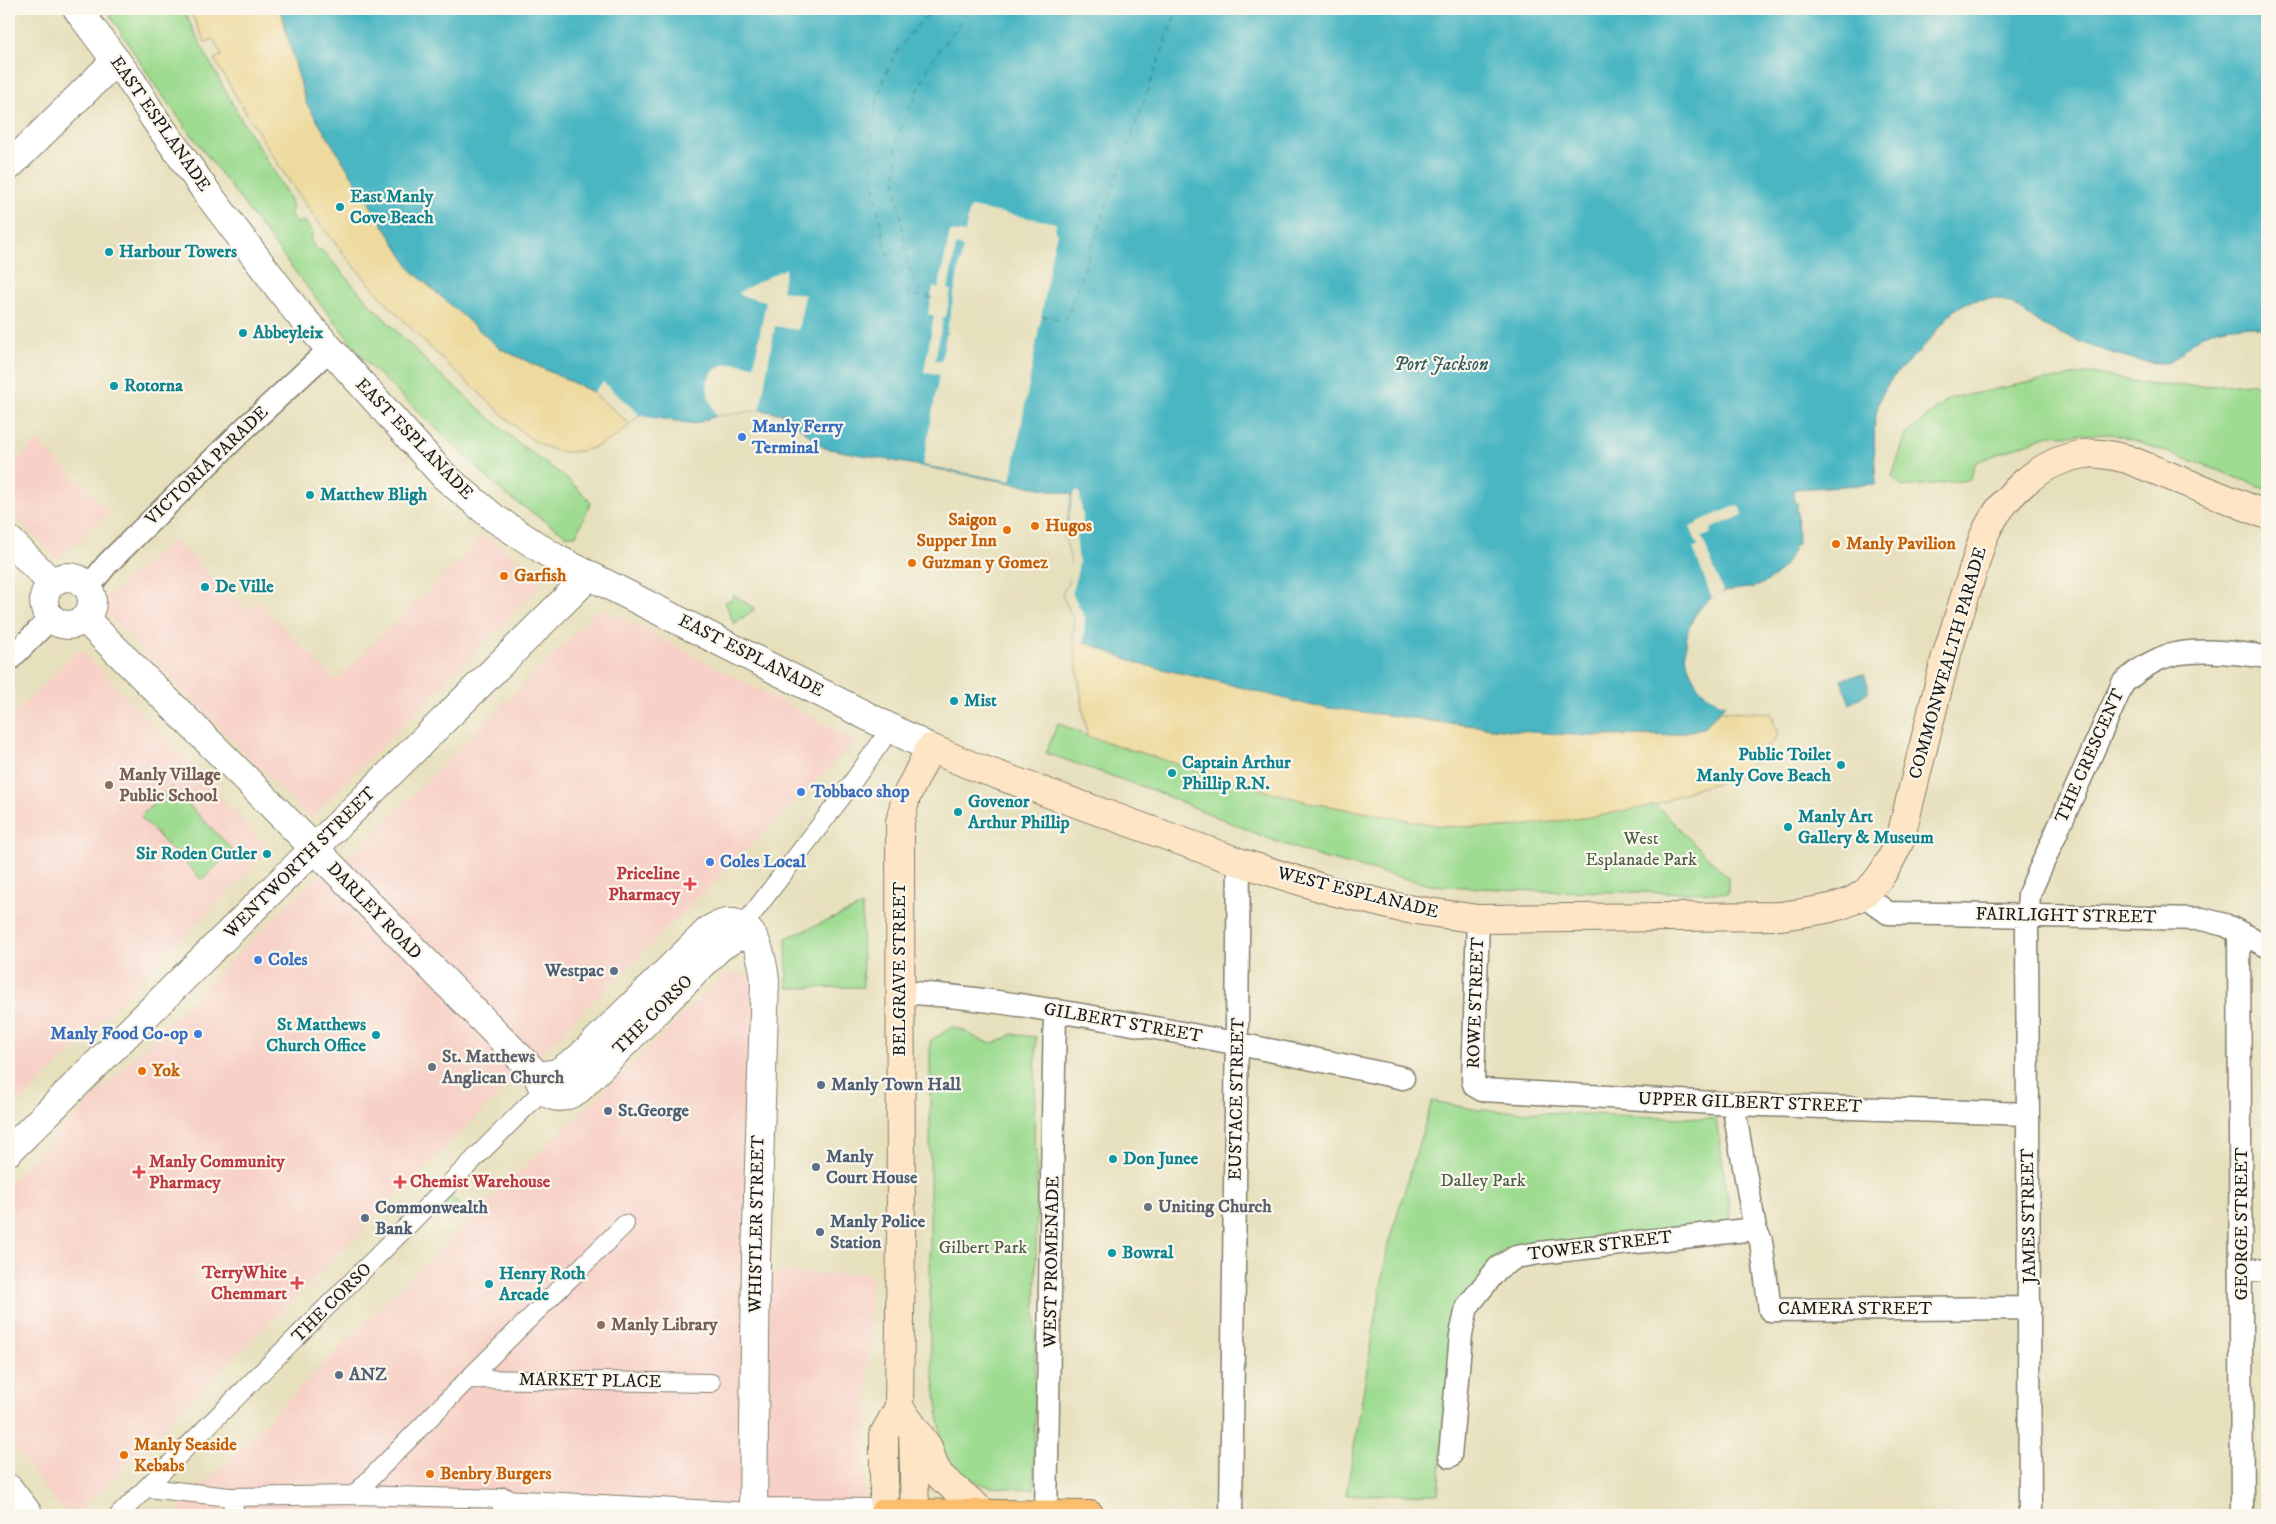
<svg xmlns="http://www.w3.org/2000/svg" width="2276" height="1524" viewBox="0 0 2276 1524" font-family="'IM FELL DW Pica',serif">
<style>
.built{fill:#f7d1c7}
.green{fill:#9edc91;stroke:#5d7c56}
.sand{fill:#eeda9e;stroke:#857b5d}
.water{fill:#48b6c2;stroke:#32696f}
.pier{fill:#e7e0bd;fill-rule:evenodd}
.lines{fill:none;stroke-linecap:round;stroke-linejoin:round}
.ferry{stroke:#2e5a5e;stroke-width:1;stroke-dasharray:6 5;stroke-linecap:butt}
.pedestrian-casing{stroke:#827e6c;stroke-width:20}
.minor-casing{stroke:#827e6c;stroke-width:25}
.tertiary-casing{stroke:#827e6c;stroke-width:30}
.secondary-casing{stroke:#827e6c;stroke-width:30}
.primary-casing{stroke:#827e6c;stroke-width:30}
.pedestrian{stroke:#fff;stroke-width:18}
.minor{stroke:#fff;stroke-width:22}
.tertiary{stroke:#fff;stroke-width:28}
.secondary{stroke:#fde5c5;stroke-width:28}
.primary{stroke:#fabe6d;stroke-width:28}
.culture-dot{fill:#0f9aa8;stroke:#fbf7ec;stroke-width:2}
.shop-dot{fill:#3f7fe0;stroke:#fbf7ec;stroke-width:2}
.food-dot{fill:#e8710a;stroke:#fbf7ec;stroke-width:2}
.education-dot{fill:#8d6e63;stroke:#fbf7ec;stroke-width:2}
.health-dot{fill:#e0444e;stroke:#fbf7ec;stroke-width:2}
.service-dot{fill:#5c6f8a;stroke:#fbf7ec;stroke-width:2}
.worship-dot{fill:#6b7280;stroke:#fbf7ec;stroke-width:2}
.labels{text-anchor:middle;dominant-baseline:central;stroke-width:4.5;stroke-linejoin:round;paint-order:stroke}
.street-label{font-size:18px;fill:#1c1c1c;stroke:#fbf7ec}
.culture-label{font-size:18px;font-weight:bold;fill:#0d838f;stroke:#fbf7ec;text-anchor:start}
.shop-label{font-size:18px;font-weight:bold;fill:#366cbe;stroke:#fbf7ec;text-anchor:start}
.food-label{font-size:18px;font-weight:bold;fill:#c56008;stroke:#fbf7ec;text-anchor:start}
.education-label{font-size:18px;font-weight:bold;fill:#785e54;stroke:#fbf7ec;text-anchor:start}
.park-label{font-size:18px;fill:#4a5f45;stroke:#fbf7ec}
.health-label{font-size:18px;font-weight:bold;fill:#be3a42;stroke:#fbf7ec;text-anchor:end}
.service-label{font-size:18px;font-weight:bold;fill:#4e5e75;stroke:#fbf7ec;text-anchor:start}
.worship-label{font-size:18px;font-weight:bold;fill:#5b616d;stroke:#fbf7ec;text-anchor:start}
.water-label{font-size:19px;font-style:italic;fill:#2e5a5e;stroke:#fbf7ec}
</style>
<rect width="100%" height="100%" fill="#fbf7ec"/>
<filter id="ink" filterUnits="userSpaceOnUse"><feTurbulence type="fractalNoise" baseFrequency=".02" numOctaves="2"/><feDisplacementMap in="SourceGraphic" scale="10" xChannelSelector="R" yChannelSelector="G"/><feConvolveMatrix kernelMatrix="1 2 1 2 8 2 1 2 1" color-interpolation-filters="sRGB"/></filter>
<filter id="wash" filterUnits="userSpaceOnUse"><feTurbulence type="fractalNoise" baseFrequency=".0096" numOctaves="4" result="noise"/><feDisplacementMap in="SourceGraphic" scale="20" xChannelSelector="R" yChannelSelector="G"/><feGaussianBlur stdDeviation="1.12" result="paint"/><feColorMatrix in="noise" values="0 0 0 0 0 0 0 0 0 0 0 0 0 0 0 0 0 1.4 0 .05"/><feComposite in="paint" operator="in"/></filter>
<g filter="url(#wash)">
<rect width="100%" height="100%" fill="#e7e0bd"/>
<path class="built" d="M37 441 110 512 57 559 9 511V469Z
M485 535 541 575 542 579 536 590 310 819 97 605 174 539 246 611 258 601 336 681Z
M601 607 853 739 854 743 75 1515H66L9 1441V1182L311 881 362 845Z
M80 648 270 850 9 1114V719Z
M727 972 756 976 766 1273 871 1274 864 1515H173L384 1303Z"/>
<path class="green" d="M106 9H183C201 46 220 82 240 117 258 147 278 175 293 206L290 214 296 223 305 221 313 234 310 240 317 250H322L370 304 431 366 518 443 569 480 591 502 576 535H566L506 495 369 365 296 273 197 142 157 88Z
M2092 373 2153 385 2208 386 2250 383 2267 389V489L2190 460 2113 434 2049 435 1976 462 1970 480 1902 487 1892 476 1906 435 1947 399 2026 383Z
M734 595 755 609 734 624 725 602 731 600Z
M1058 723 1087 736 1241 784 1312 803 1442 826 1504 828 1656 805 1728 877V893L1534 891 1430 885 1320 857 1267 838 1157 792 1046 753Z
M171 787 233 850 202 880 140 817Z
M862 906 863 987 787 988 786 938Z
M952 1027C975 1031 986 1055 1012 1034L1036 1037 1034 1144 1037 1149 1034 1489 990 1487 965 1479 943 1452 930 1346V1041Z
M1432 1101 1479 1110 1716 1119 1732 1225 1504 1249 1456 1308 1438 1494 1346 1495 1388 1244Z
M447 1194 457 1201 458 1208 454 1215 444 1218 438 1214 435 1207Z"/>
<path class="sand" d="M189 9H280L306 103 499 348 593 392 630 424C613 442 584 456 558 451 530 445 506 417 485 398 412 334 345 263 290 182 263 143 239 100 214 59L222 55 213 39 205 42Z
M1073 641 1084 642 1140 664 1212 680 1435 722 1587 736 1671 735 1703 728 1721 711 1771 713 1778 735 1741 777 1694 789 1656 805 1597 816 1504 828 1442 826 1312 803 1241 784 1087 736Z"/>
<path class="water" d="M280 9H2267V330C2242 321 2209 326 2189 345 2179 354 2174 365 2158 363 2127 361 2071 340 2043 325 2028 317 2015 302 1997 299 1987 298 1973 300 1964 304 1947 312 1938 332 1925 345 1912 359 1896 371 1886 387 1869 414 1875 453 1876 484L1794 489 1795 502 1797 503 1798 544 1795 545C1788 564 1774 582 1754 587 1744 589 1733 589 1723 592 1693 603 1679 639 1689 668 1695 686 1707 699 1725 705L1703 728 1671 735 1587 736 1517 731 1313 706 1212 680 1140 664 1084 642 1073 641 1075 622 1062 594 1068 584 1071 570V559L1065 537 1072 494 824 448 784 414 760 410 716 416 695 424 639 415 630 424 593 392 499 348 412 271 306 103Z
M1864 674 1868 685V692L1850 704 1841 679Z"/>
<path class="pier" d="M970 207 1056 223 1055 232H1057L1050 263 1040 325 1038 328 1039 329 1011 481 923 465 939 375 924 372 934 316 928 314 933 287 939 288 950 231 965 233ZM956 245 963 247 941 362 935 360 943 317H946L951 290 948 289Z
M786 268 782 291 805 295 798 330 775 326 760 410 716 416 708 395 707 381 713 371 722 365 735 363 754 366 766 301 741 296 739 292Z
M603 382 639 414 630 424 593 392Z
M1078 490 1080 495 1083 518 1082 535 1076 534 1079 563 1075 585 1072 593 1085 617 1084 645 1073 643 1075 622 1062 594 1068 584 1071 559 1065 537 1073 494Z
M1739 505 1743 515 1712 528 1710 534 1702 537 1723 592 1712 598 1693 548 1698 546 1690 527 1697 524 1699 521Z"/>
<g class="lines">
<path class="ferry" d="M931 298 921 291 915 282 908 264 896 183 897 137 933 58 970 9
M932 298C924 297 915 297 909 293 885 278 877 199 872 171 869 130 877 82 900 47 909 34 922 21 933 9
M1042 316 1066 320 1177 9"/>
</g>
</g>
<g filter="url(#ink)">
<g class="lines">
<g class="pedestrian-casing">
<path id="pedestrian" d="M743 926 841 798 892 727
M468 1379 711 1383
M147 1488 230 1497 354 1495 504 1499 753 1512
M354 1495 468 1379 625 1224
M230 1497 236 1515
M119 1515 543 1090"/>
</g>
<g class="minor-casing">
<path id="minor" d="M88 588 107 564 245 428 330 349
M9 660 50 619
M1864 895 1888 913 2202 919 2225 925 2267 946
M1478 919 1473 1081 1475 1086 1482 1090 1733 1104 2027 1114
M2239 933 2242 1515
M900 992C970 996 1040 1008 1110 1020 1208 1037 1305 1057 1403 1078
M1733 1104 1755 1229 1761 1241 1770 1310 2030 1308
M2242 1269 2267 1271
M1450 1456 1461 1335 1467 1307 1498 1268 1516 1257 1539 1253 1755 1229
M1046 1514 1055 1010
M504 1515V1499
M1231 1515 1239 862
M2030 1515 2027 930 2029 894 2123 683C2134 674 2145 665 2159 659 2187 646 2236 653 2267 657"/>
</g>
<g class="tertiary-casing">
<path id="tertiary" d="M77 9 132 82 154 118 208 194 298 313 444 476 494 518 557 559 930 748
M9 166 116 60
M9 540 52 583
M44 601a24 24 0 1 1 48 0a24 24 0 1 1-48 0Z
M85 619 246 779 538 1076C545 1098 559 1103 579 1089L720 947 736 937 752 936
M538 1076 557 1073 578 1059 709 930C750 906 761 947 765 980L756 1258 753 1512 884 1513
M9 1151 590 575
M9 1489 29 1515"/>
</g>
<g class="secondary-casing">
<path id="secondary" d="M899 1407 928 1447 934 1466 941 1477 984 1513
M913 1431 915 1513
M884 1513V1434L899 1407 901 1230 900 822 906 797 930 748 970 765 1239 862 1332 891 1401 908 1478 919 1781 916C1848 906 1871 907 1900 840L1945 660 1983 538C2000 498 2040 460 2085 454 2099 452 2113 456 2127 459L2267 515"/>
</g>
<g class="primary-casing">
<path id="primary" d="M884 1515V1513L1090 1515"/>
</g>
<use href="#pedestrian" class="pedestrian"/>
<use href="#minor" class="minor"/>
<use href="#tertiary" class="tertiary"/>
<use href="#secondary" class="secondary"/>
<use href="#primary" class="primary"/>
</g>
</g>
<g class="culture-dot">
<circle cx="340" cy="207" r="5"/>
<circle cx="109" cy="252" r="5"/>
<circle cx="243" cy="333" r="5"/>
<circle cx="114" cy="386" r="5"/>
<circle cx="310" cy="495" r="5"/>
<circle cx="205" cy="587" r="5"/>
<circle cx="954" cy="701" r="5"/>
<circle cx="1841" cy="765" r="5"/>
<circle cx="1172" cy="773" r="5"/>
<circle cx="958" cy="812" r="5"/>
<circle cx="1788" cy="827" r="5"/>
<circle cx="267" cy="854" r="5"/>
<circle cx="376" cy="1035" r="5"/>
<circle cx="1113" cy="1159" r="5"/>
<circle cx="1112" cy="1253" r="5"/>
<circle cx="489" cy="1284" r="5"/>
</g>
<g class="shop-dot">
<circle cx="742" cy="437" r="5"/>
<circle cx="801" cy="792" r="5"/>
<circle cx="710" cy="862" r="5"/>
<circle cx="258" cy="960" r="5"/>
<circle cx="198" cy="1034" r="5"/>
</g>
<g class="food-dot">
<circle cx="1035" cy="526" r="5"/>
<circle cx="1007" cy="530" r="5"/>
<circle cx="1836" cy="544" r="5"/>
<circle cx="912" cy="563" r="5"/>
<circle cx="504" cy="576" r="5"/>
<circle cx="142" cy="1071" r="5"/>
<circle cx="124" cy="1455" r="5"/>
<circle cx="430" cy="1474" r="5"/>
</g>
<g class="education-dot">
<circle cx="109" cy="785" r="5"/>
<circle cx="601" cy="1325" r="5"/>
</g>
<g class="health-dot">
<path d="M687.5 876.5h5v5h5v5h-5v5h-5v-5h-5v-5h5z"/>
<path d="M136.5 1164.5h5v5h5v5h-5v5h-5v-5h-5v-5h5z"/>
<path d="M397.5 1174.5h5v5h5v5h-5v5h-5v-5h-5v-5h5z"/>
<path d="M294.5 1275.5h5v5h5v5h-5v5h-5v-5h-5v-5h5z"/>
</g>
<g class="service-dot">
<circle cx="614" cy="971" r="5"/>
<circle cx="821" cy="1085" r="5"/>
<circle cx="608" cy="1111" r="5"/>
<circle cx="816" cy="1167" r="5"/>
<circle cx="365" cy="1218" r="5"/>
<circle cx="820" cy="1232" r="5"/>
<circle cx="339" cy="1375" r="5"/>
</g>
<g class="worship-dot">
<circle cx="432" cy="1067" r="5"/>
<circle cx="1148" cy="1207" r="5"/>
</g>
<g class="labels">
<g class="street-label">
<text transform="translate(160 124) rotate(55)">EAST ESPLANADE</text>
<text transform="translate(414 439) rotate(46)">EAST ESPLANADE</text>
<text transform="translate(207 466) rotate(-44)">VICTORIA PARADE</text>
<text transform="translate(751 656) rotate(27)">EAST ESPLANADE</text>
<text transform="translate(1948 663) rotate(-74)">COMMONWEALTH PARADE</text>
<text transform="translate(2090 756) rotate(-66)">THE CRESCENT</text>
<text transform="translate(300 863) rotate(-45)">WENTWORTH STREET</text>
<text transform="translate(1358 893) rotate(14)">WEST ESPLANADE</text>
<text transform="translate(374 911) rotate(46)">DARLEY ROAD</text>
<text transform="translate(2066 916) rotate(1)">FAIRLIGHT STREET</text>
<text transform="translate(900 969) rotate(-90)">BELGRAVE STREET</text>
<text transform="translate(1476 1003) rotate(-88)">ROWE STREET</text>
<text transform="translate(653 1015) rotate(-45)">THE CORSO</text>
<text transform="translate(1123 1023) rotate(10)">GILBERT STREET</text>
<text transform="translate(1237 1099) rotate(-89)">EUSTACE STREET</text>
<text transform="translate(1750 1103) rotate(2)">UPPER GILBERT STREET</text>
<text transform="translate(2029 1216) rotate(-91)">JAMES STREET</text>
<text transform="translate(757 1224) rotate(-89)">WHISTLER STREET</text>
<text transform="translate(2242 1224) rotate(-90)">GEORGE STREET</text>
<text transform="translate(1600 1246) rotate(-7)">TOWER STREET</text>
<text transform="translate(1052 1262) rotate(-89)">WEST PROMENADE</text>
<text transform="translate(332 1303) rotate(-45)">THE CORSO</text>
<text x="1855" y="1309">CAMERA STREET</text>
<text transform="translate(590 1381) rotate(1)">MARKET PLACE</text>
</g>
<g class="culture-label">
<text x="350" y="197">East Manly<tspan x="350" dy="21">Cove Beach</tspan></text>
<text x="119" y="252">Harbour Towers</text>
<text x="253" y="333">Abbeyleix</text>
<text x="124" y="386">Rotorna</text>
<text x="320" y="495">Matthew Bligh</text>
<text x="215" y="587">De Ville</text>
<text x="964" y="701">Mist</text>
<text x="1831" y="755" text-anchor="end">Public Toilet<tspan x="1831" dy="21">Manly Cove Beach</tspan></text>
<text x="1182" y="763">Captain Arthur<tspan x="1182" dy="21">Phillip R.N.</tspan></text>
<text x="968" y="802">Govenor<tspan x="968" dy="21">Arthur Phillip</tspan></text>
<text x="1798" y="817">Manly Art<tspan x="1798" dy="21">Gallery &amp; Museum</tspan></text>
<text x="257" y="854" text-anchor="end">Sir Roden Cutler</text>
<text x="366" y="1025" text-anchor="end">St Matthews<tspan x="366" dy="21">Church Office</tspan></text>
<text x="1123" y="1159">Don Junee</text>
<text x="1122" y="1253">Bowral</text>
<text x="499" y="1274">Henry Roth<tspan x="499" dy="21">Arcade</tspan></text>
</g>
<g class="shop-label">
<text x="752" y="427">Manly Ferry<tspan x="752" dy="21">Terminal</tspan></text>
<text x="811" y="792">Tobbaco shop</text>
<text x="720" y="862">Coles Local</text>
<text x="268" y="960">Coles</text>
<text x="188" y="1034" text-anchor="end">Manly Food Co-op</text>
</g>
<g class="food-label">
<text x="997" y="520" text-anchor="end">Saigon<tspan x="997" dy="21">Supper Inn</tspan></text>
<text x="1045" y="526">Hugos</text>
<text x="1846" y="544">Manly Pavilion</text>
<text x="922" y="563">Guzman y Gomez</text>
<text x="514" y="576">Garfish</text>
<text x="152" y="1071">Yok</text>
<text x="134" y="1445">Manly Seaside<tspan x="134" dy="21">Kebabs</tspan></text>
<text x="440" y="1474">Benbry Burgers</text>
</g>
<g class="education-label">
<text x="119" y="775">Manly Village<tspan x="119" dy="21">Public School</tspan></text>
<text x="611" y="1325">Manly Library</text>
</g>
<g class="park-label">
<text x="1641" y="839">West<tspan x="1641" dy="21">Esplanade Park</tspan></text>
<text x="1483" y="1181">Dalley Park</text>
<text x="983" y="1248">Gilbert Park</text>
</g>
<g class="health-label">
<text x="680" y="874">Priceline<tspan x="680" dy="21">Pharmacy</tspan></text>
<text x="149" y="1162" text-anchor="start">Manly Community<tspan x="149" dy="21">Pharmacy</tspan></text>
<text x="410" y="1182" text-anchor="start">Chemist Warehouse</text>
<text x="287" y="1273">TerryWhite<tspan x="287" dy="21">Chemmart</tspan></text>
</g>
<g class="service-label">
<text x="604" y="971" text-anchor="end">Westpac</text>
<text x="831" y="1085">Manly Town Hall</text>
<text x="618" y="1111">St.George</text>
<text x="826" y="1157">Manly<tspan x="826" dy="21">Court House</tspan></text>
<text x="375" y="1208">Commonwealth<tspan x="375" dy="21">Bank</tspan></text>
<text x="830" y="1222">Manly Police<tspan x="830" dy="21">Station</tspan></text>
<text x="349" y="1375">ANZ</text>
</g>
<g class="worship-label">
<text x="442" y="1057">St. Matthews<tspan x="442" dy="21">Anglican Church</tspan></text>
<text x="1158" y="1207">Uniting Church</text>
</g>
<g class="water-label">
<text x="1441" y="364">Port Jackson</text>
</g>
</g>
<rect width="2276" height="1524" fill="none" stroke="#fbf7ec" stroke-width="30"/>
</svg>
